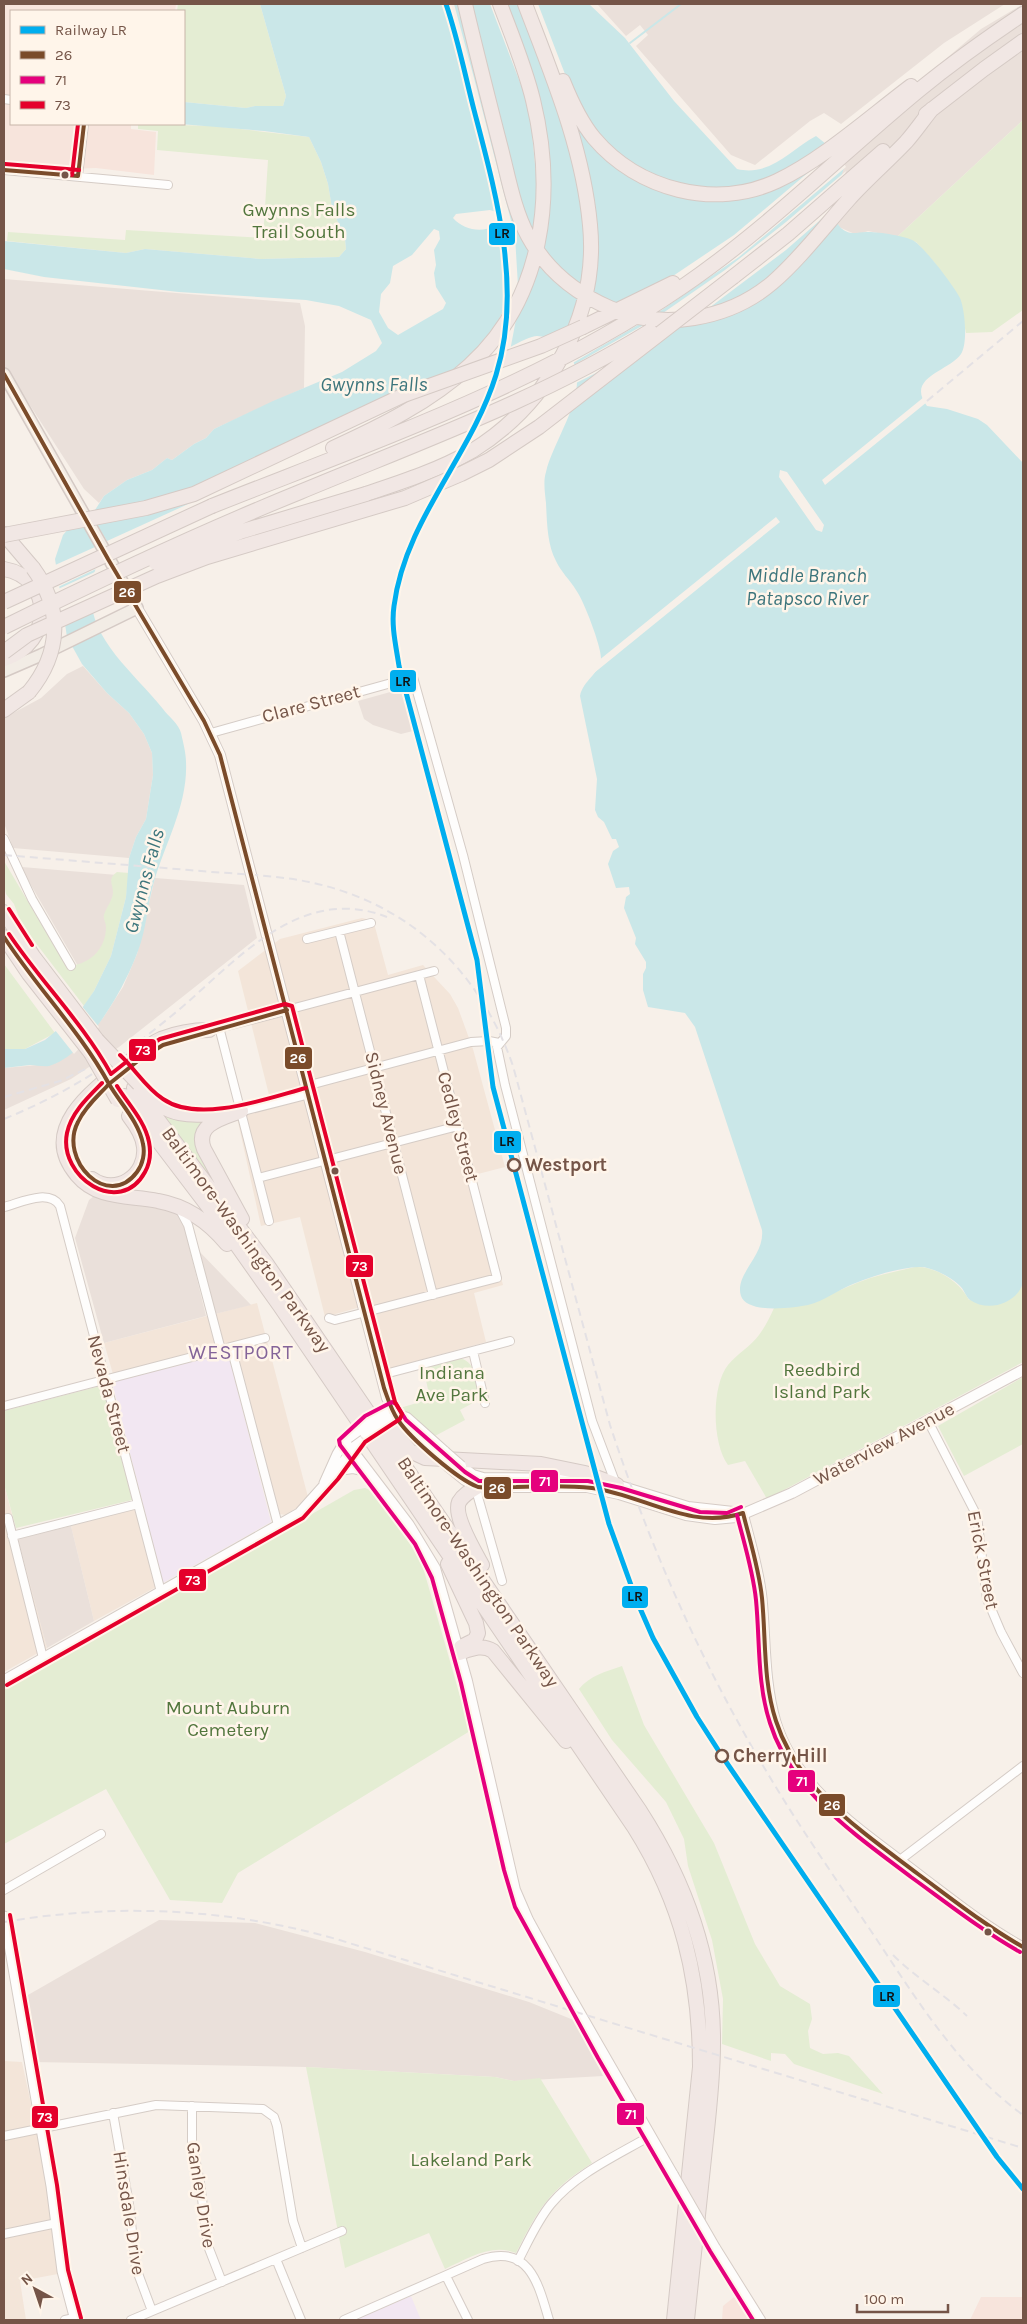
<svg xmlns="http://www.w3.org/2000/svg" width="1027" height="2324" viewBox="0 0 1027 2324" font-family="Karla,sans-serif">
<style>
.residential{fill:#f3e5d9}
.commercial{fill:#f7e4dc}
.industrial{fill:#eae0da}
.education{fill:#f2e7f2}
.green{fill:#e4edd3}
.water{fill:#cae7e8;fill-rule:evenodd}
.pier{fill:#f7f0e9}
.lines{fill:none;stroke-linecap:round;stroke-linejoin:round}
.stream{stroke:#cae7e8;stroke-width:2}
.minor-casing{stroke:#d5ccc6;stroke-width:10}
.tertiary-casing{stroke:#d5ccc6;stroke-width:11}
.secondary-casing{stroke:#d6ccc6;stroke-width:12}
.primary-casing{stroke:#d5cac5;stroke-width:14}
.motorway-casing{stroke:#d5cac5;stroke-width:16}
.minor{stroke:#fefdfc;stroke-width:8}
.tertiary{stroke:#fefdfc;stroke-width:9}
.secondary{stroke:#fefdfc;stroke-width:10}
.primary{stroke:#f2ece5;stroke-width:11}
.motorway{stroke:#f1e7e4;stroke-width:14}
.rail{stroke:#e4e1e4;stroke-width:2;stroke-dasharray:8 5;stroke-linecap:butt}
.secondary-bridge-casing{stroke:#d6ccc6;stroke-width:12;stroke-linecap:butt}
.motorway-bridge-casing{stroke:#d5cac5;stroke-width:16;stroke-linecap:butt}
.secondary-bridge{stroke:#fefdfc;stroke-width:10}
.motorway-bridge{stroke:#f1e7e4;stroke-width:14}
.bus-1-casing{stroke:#fff5ea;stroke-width:8}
.bus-2-casing{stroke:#fff5ea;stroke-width:8}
.bus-3-casing{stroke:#fff5ea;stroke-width:8}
.bus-1{stroke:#7a4b2a;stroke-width:4}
.bus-2{stroke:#e5007d;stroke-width:4}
.bus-3{stroke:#e4002b;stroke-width:4}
.rail-1-casing{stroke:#fff5ea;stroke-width:9}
.rail-1{stroke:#00aeef;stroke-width:5}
.bus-dot{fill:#755548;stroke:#fff5ea;stroke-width:2}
.stop-dot{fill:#fff5ea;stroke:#755548;stroke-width:2.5}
.labels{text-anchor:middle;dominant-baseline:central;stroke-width:5;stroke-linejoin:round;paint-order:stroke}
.park-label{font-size:19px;fill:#52763d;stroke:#fff5ea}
.street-label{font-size:19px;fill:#755548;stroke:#fff5ea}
.stop-label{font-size:19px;font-weight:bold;fill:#755548;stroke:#fff5ea;text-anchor:start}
.water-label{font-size:20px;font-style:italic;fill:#3c757c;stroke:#fff5ea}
.neighbourhood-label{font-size:20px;letter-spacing:1px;fill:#846499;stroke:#fff5ea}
.line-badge{stroke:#fff5ea;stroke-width:2}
.badge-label{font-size:14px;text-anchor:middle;font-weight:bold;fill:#fff}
.pale-badge-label{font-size:14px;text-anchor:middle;font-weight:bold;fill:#111}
</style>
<rect width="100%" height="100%" fill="#f7f0e9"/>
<path class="residential" d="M362 918 370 920 375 927 388 975 423 965 450 994 458 1008 473 1049 505 1167 474 1175 503 1285 474 1293 486 1342 387 1369 371 1304 325 1317 300 1217 261 1226 234 1104 269 1095 238 971 280 939Z
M257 1303 308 1497 301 1505 286 1515 279 1514 234 1343 113 1374 104 1343Z
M4 1484 47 1648 4 1672Z
M135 1509 156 1587 94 1621 71 1526Z
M4 2061 22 2062 42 2155 58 2274 20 2281 26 2320H4Z"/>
<path class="commercial" d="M4 4H176L175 11H11V124H131V129L156 132 154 175 96 168 69 169 4 163Z
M734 2297 749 2320H722L723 2306Z
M981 2297H1023V2320H970Z"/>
<path class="industrial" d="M597 4H1005L944 43 841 124 824 113 810 121 755 165 731 155 636 46 648 35 640 25 626 36Z
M1023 4V120L897 237 868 231 857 235 839 227 831 207 836 152 981 29Z
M4 279 300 303 305 326 304 388 214 429 206 438 194 444 172 460 167 458 152 470 127 480 104 496 99 503 84 489 4 365Z
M83 666 107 693 129 713 144 734 152 753 153 775 146 819 136 837 129 858 13 848 4 823V718L41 698 67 674Z
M401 689 413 731 401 734 373 725 364 719 358 701Z
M22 867 129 876 93 992 28 880Z
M155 878 244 885 257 938 119 1047 71 1079 4 1110V1068L38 1065 87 1038 103 1018 123 987 137 954Z
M94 1196 173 1209 179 1216 185 1230 206 1316 104 1343 75 1238 89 1200Z
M196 1248 251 1305 215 1314Z
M71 1526 94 1621 47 1648 18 1539Z
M159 1920 255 1923 365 1952 529 2002 576 2021 603 2076 514 2081 495 2077 306 2067 32 2062 21 1999Z"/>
<path class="education" d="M228 1353 271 1522 163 1583 112 1382Z
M411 2296 421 2320H354Z"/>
<path class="green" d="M178 4H260L286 96 283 106H255L246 108 184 102V11H177Z
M1023 120V310L992 332 966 333 959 298 934 262 916 242 897 237Z
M138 124 214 126 309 137 321 162 328 184 332 208 345 239 346 249 339 257 261 259 145 249 126 253 7 241 8 232 125 240 126 230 263 238 268 160 157 150 158 131 138 129Z
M4 861 66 966C88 966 106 950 106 927 106 922 103 920 104 915 106 908 112 901 113 893 113 884 107 879 117 872L129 873 126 897 111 956 94 991 84 1006 22 925 14 904 6 894 4 884Z
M4 964 55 1033 25 1049H4Z
M150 1100 214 1117 204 1122 213 1178 192 1156Z
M915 1267C936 1266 960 1282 969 1300L1022 1286 1023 1283V1362L767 1499 745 1461 728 1465C712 1444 711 1386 728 1365 737 1354 751 1346 759 1335 765 1327 770 1317 774 1308 808 1308 822 1297 852 1285 872 1276 894 1272 915 1267Z
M456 1358C477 1358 476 1383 480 1399L460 1410 465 1420 433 1437 400 1408 430 1399 423 1366Z
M1023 1377V1444L964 1476 938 1426Z
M104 1385 132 1500 16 1528 4 1484V1411Z
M365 1488 380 1494 422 1564 470 1731 238 1873 222 1903 170 1900 106 1789 4 1844V1690L354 1490Z
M622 1666 644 1725 714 1843 755 1944 780 1986 810 2004 812 2019 808 2031 810 2048 823 2054 838 2053 849 2056 883 2094 794 2064 785 2054 771 2053V2061L722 2044 723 1999 712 1940 688 1866 684 1839 666 1802 612 1740 579 1689C589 1676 607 1671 622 1666Z
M306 2067 495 2077 514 2081 540 2078 592 2163C548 2191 539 2208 516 2253 491 2243 467 2259 445 2269L429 2233 345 2268Z"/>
<path class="water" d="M260 4H589L625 38 674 101 737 169C770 177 790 150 816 136L836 152 844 168 831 207C833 213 836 223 841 228 851 237 858 231 869 232 879 232 906 236 914 241 925 248 954 286 960 298 965 310 968 343 961 354 950 371 905 377 927 406L947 409 978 419 987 425 1023 463V1283C1017 1303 989 1313 970 1300 966 1297 964 1289 959 1285 951 1277 930 1266 919 1267 897 1268 873 1276 853 1284 838 1290 824 1301 808 1305 793 1308 747 1314 741 1296 734 1274 765 1256 762 1230L695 1027 685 1013 648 1007 643 990V974L646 968V962L635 944 636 938 624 908 626 897 630 894 629 887 616 888 608 864 613 851 619 847 616 839H612L604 822 598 817 595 810 597 779 580 696C583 680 600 674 601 658 601 646 584 601 576 590 570 580 561 572 556 561 547 544 547 522 546 503 545 493 543 481 546 472 554 437 595 387 568 353 561 345 548 336 537 336 523 336 470 372 453 380 399 407 343 429 288 454 270 462 251 469 234 478 188 502 144 533 99 560 70 626 126 663 163 709 168 716 179 724 181 733 183 742 186 753 186 762 188 805 165 843 154 882 148 902 147 922 141 942 130 979 89 1055 49 1066 43 1067 36 1065 30 1065 21 1066 13 1067 4 1068V1049H25L45 1040 80 1011 94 991 111 956 126 897 129 858 136 837 146 819 153 775 152 753 144 734 129 713 107 693 82 664 67 637 55 559 63 535 77 519 95 510 104 496 127 480 152 470 167 458 172 460 194 444 206 438 214 429 273 401 342 372 376 351 382 343 371 320 339 306 306 300 179 292 44 277 4 269V241L126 253 145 249 261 259 339 257 346 249 345 239 332 208 328 184 321 162 309 137 264 131 180 124H184V102L246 108 255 106H283L286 96ZM490 210 506 215C495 234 467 234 453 218L456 214ZM434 229 439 231 440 239 434 250 436 265 434 273 436 287 446 303 443 309 398 335 388 328 379 312 381 294 390 283 393 266 412 255Z"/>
<path class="pier" d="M443 4H454L474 78 515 236 518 286 531 248 513 210 461 4H468L517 198 533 237 537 185 531 123 524 93 490 4H505L537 94 546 141 549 191 547 225 542 252 558 271 580 289 585 257V228L577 179 559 112 520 4H538L575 100 598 136 622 159 651 176 672 184 695 189 720 190 742 188 765 182 784 173 828 142 835 148 795 175 765 189 726 197 691 196 659 188 620 167 594 143 571 109 587 166 597 225V259L592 296 615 307 670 278 734 235 836 149 846 167 739 257 653 316 657 317 663 313 725 270 786 222 846 171 834 208 786 250 701 314 733 304 761 288 785 268 834 210 838 217 793 269 769 291 733 312 711 319 686 323 616 372 567 411 570 398 610 366 574 384 575 372 572 366 647 323 643 322 571 364 559 347 562 345 565 339 552 344 543 340 569 328 579 297 554 277 540 261 527 294 517 314 510 351 455 382 410 400 426 389 380 408 195 496 161 507 95 521 107 541 219 490 144 532 101 562 98 568 56 588 53 566 95 547 82 523 68 526 75 517 89 510 91 514 145 504 192 490 375 403 449 374 470 356 496 325 506 305V273L499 220 503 216 498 214 459 55Z
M924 397 927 402 825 485 822 480Z
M780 470 787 472 824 525 822 532 816 530 779 477Z
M776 517 780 522 583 682 594 671 598 661Z
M97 571 93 598 60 613 56 590Z
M81 1005 99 1027 74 1054 55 1030Z"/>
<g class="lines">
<path class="stream" d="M630 43 681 4"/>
<g class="minor-casing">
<path id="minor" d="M4 99 11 100
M4 170 168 185
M78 176 84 124
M211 733 413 677 463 855 506 1028V1036L497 1047 505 1085 592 1421 617 1487
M4 839 32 899 71 966
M339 931 433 1295
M307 939 371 923
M287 1010 434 971
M219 1027 269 1221
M306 1086 471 1042 489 1041 499 1043
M258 1178 458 1126
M4 1207C20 1203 49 1188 60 1206L161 1592
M180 1210 188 1225 221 1350
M329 1318 335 1320 497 1278 419 975
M231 1347 278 1525
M473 1351 485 1403
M381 1375 510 1341
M4 1406 265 1338
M928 1421 977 1516 987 1599 1001 1632 1023 1673
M477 1484 478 1497 502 1581
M4 1519 8 1518 43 1658
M12 1536 138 1504
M900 1860 1023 1766
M4 1890 101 1834
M192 2106V2143L200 2183 208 2246 222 2282
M113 2113 129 2204 136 2268 152 2311
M4 2136 156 2105 263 2109 274 2117 277 2126 293 2221 302 2248
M4 2234 57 2223
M276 2259 301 2320
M518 2261C528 2242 537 2221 551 2204 577 2173 616 2156 650 2136
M446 2276 468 2320
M65 2320 74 2318
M131 2320 342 2231
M344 2320 483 2259C530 2244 539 2286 549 2320"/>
</g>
<g class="tertiary-casing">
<path id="tertiary" d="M209 1030 287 1010
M241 1111 308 1094
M324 1483 337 1454 345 1441
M743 1513C750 1541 759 1569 762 1598 766 1639 764 1682 776 1722 797 1791 867 1834 921 1876 954 1901 986 1927 1023 1947
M4 1680 299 1513 333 1475 352 1450
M4 1916 51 2186 62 2271 75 2320"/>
</g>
<g class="secondary-casing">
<path id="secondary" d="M137 608 204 721 220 755 387 1398 401 1424 434 1453
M396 1414 407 1418 445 1452
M348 1438 345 1441 409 1525 435 1568 467 1681 515 1890 528 1920 563 1984 673 2175
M352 1450 365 1433
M461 1466 473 1475 483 1478 589 1479
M449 1467 465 1480 477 1487H587L619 1494 686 1515 715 1519 736 1517 792 1493 1023 1370
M338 1470 353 1468 368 1471
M610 1483 688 1507 742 1513
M715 2248 760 2320"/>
</g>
<g class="primary-casing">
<path id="primary" d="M4 374 137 608 41 655 4 671"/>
</g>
<g class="motorway-casing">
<path id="motorway" d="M465 4C476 51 488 98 500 145 508 175 513 208 528 236 546 269 575 293 610 308 662 331 728 320 772 283 800 259 824 227 849 199 867 179 887 162 906 142 915 132 923 120 932 109
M563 81C571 101 580 121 594 138 638 190 715 210 777 181 822 160 871 116 911 86
M926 114 984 69 1023 41
M733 277 788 234 883 151
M583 327 673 283
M333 448C381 426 430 402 469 366 544 298 556 194 533 100 525 67 512 36 500 4
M366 494C402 482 439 470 472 451 548 404 599 316 590 225 583 148 552 75 525 4
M212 506C373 442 539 385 682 287 767 229 839 156 919 90 952 63 987 38 1023 14
M4 534 33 568
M4 569C54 578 54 643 4 659
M4 710 29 692
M4 912 33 956 97 1040
M4 937 29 974 91 1053
M209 1030C193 1030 176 1033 161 1039 147 1045 136 1057 124 1066 91 1091 39 1130 77 1175 98 1200 129 1195 158 1201 186 1206 209 1222 227 1244
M134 1088 266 1263 640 1811C685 1881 714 1960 713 2044 713 2082 708 2120 704 2158 698 2212 693 2266 687 2320
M143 1089C166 1119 192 1116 225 1113
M124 1096 229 1234 280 1306 634 1827C682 1903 700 1978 700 2067L674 2320
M241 1111C223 1118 194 1124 204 1149L242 1219
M92 1179C116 1196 147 1176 144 1147 143 1135 136 1125 129 1116
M392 1430 410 1451 425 1458 541 1464 585 1473 617 1485
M477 1487C470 1491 463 1495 459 1502 453 1516 475 1552 482 1565
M448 1564 476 1623 478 1633 475 1640 461 1647
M459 1653C471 1649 482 1644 493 1651L566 1741"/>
</g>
<use href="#minor" class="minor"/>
<use href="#tertiary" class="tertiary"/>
<use href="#secondary" class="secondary"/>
<use href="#primary" class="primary"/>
<use href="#motorway" class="motorway"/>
<path class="rail" d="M927 401 1023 321
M4 855C65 860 127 865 189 870 229 874 270 874 309 882 410 903 480 971 513 1066L610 1425C650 1547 702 1665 768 1774 800 1828 836 1879 871 1931 916 1998 957 2067 1023 2115
M4 1097 60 1081 98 1063
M4 1119C51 1100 95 1075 136 1044 154 1030 172 1016 189 1001 244 952 306 885 387 917
M4 1922C115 1903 227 1908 336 1939L1023 2148
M893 1955C916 1978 944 1994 967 2016"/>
<g class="secondary-bridge-casing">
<path id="secondary-bridge" d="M365 1433 388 1418
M348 1438 384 1412
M445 1452 461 1466
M434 1453 449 1467
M673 2175 715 2248"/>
</g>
<g class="motorway-bridge-casing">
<path id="motorway-bridge" d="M4 535 146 508 194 494 404 395 541 346 583 327
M156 563 243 531 366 494
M4 602 212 506
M4 627C101 579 199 533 300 492 420 442 540 399 650 331
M4 652 27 635 157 576 207 557 405 498 461 474 489 460 539 427 733 277
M29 692C61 653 63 609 33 568
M97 1040 139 1084
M91 1053 118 1100"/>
</g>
<use href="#secondary-bridge" class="secondary-bridge"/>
<use href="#motorway-bridge" class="motorway-bridge"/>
<g class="bus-1-casing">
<path id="bus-1" d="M4 170 78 176 84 124
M4 374 108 559 204 721 220 755 384 1388C388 1399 391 1410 398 1420 411 1439 457 1479 478 1487 490 1489 503 1487 516 1487 541 1486 567 1485 592 1488 644 1495 690 1531 743 1513
M4 937C37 988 80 1031 109 1084
M109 1084C120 1103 139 1122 143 1144 145 1153 143 1164 137 1172 108 1211 58 1160 78 1122 85 1107 98 1096 109 1084Z
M109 1084 139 1060 163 1045 287 1010
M743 1513C750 1541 759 1569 762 1598 766 1639 763 1682 776 1721 798 1790 863 1832 918 1874 952 1899 986 1926 1023 1947"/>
</g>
<g class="bus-2-casing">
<path id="bus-2" d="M741 1507 727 1513 700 1512 621 1488 588 1481H479L465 1472 406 1420 396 1404 392 1402 365 1416 339 1440 340 1445 415 1544 432 1578 461 1683 504 1870 515 1907 598 2058 710 2251 753 2320
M737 1515C744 1543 753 1571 756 1600 760 1641 757 1684 770 1723 792 1793 856 1835 911 1877 947 1903 981 1930 1020 1952"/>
</g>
<g class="bus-3-casing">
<path id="bus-3" d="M5 164 79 170
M72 175 78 124
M9 909 32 945
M120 1055C135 1069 146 1088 163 1099 199 1124 268 1098 306 1088
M102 1083C88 1097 71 1113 67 1133 58 1177 120 1218 145 1172 150 1163 151 1152 149 1142 145 1121 128 1104 117 1086
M7 1685 303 1518 338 1479 365 1442 400 1419 402 1414 395 1402 292 1006 285 1004 160 1039 135 1055 111 1074C83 1023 41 982 9 934
M10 1915 57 2185 68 2270 81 2318"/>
</g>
<use href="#bus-1" class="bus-1"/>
<use href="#bus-2" class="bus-2"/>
<use href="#bus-3" class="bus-3"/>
<g class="rail-1-casing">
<path id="rail-1" d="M446 4C458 39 465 75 474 110 496 194 523 289 496 375 471 456 405 520 394 606 391 626 396 646 399 666L477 960 493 1087 609 1524 636 1599 653 1638 697 1717 722 1756 997 2157 1023 2189"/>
</g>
<use href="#rail-1" class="rail-1"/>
</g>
<g class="bus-dot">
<circle cx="65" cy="175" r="4.5"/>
<circle cx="335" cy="1171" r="4.5"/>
<circle cx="988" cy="1932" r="4.5"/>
</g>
<g class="stop-dot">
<circle cx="514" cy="1165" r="6"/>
<circle cx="722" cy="1756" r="6"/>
</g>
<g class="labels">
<g class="park-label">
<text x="299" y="210">Gwynns Falls<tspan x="299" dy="22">Trail South</tspan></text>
<text x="822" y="1370">Reedbird<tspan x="822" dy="22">Island Park</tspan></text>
<text x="452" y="1373">Indiana<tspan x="452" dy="22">Ave Park</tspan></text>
<text x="228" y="1708">Mount Auburn<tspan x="228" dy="22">Cemetery</tspan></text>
<text x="471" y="2160">Lakeland Park</text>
</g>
<g class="street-label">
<text transform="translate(311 704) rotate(-15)">Clare Street</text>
<text transform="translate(386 1113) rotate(76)">Sidney Avenue</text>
<text transform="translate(458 1127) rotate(75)">Cedley Street</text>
<text transform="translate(246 1240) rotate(54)">Baltimore-Washington Parkway</text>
<text transform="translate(109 1394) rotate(75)">Nevada Street</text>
<text transform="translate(884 1444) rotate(-28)">Waterview Avenue</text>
<text transform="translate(983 1560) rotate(79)">Erick Street</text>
<text transform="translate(478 1572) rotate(56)">Baltimore-Washington Parkway</text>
<text transform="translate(201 2195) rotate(81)">Ganley Drive</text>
<text transform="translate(129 2213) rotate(81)">Hinsdale Drive</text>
</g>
<g class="stop-label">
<text x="525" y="1165">Westport</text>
<text x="733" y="1756">Cherry Hill</text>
</g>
<g class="water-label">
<text x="374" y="384">Gwynns Falls</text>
<text x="807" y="575">Middle Branch<tspan x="807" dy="23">Patapsco River</tspan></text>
<text transform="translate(144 881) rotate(-75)">Gwynns Falls</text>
</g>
<g class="neighbourhood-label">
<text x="241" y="1352">WESTPORT</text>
</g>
</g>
<g class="line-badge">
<rect x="488" y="222" width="28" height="24" rx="5" fill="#00aeef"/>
<rect x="113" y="580" width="29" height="24" rx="5" fill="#7a4b2a"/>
<rect x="389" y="669" width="28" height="24" rx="5" fill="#00aeef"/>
<rect x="128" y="1038" width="29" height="24" rx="5" fill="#e4002b"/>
<rect x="284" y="1046" width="29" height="24" rx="5" fill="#7a4b2a"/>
<rect x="493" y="1130" width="29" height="24" rx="5" fill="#00aeef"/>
<rect x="345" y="1254" width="29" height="24" rx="5" fill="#e4002b"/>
<rect x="530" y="1469" width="29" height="24" rx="5" fill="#e5007d"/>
<rect x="483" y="1476" width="29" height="24" rx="5" fill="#7a4b2a"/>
<rect x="178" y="1568" width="29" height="24" rx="5" fill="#e4002b"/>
<rect x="621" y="1585" width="28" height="24" rx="5" fill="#00aeef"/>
<rect x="787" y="1769" width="29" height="24" rx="5" fill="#e5007d"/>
<rect x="818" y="1793" width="28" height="24" rx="5" fill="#7a4b2a"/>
<rect x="872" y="1984" width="29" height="24" rx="5" fill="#00aeef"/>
<rect x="616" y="2102" width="29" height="24" rx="5" fill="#e5007d"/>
<rect x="31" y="2105" width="28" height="24" rx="5" fill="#e4002b"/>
</g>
<g class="badge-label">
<text x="127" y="597">26</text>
<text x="143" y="1055">73</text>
<text x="298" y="1063">26</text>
<text x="360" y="1271">73</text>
<text x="545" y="1486">71</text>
<text x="497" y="1493">26</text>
<text x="193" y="1585">73</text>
<text x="802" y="1786">71</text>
<text x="832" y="1810">26</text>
<text x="631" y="2119">71</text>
<text x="45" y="2122">73</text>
</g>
<g class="pale-badge-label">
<text x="502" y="238">LR</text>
<text x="403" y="686">LR</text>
<text x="507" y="1146">LR</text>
<text x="635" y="1601">LR</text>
<text x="887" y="2001">LR</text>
</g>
<rect width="1027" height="2324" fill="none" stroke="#755548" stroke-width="10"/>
<rect x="10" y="10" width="175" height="115" fill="#fff5ea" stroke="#c8b5a9"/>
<rect x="20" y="26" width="25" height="8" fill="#00aeef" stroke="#c8b5a9"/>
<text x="55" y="35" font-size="15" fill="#755548">Railway LR</text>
<rect x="20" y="51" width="25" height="8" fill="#7a4b2a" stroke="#c8b5a9"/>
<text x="55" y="60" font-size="15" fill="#755548">26</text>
<rect x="20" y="76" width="25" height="8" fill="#e5007d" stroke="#c8b5a9"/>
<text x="55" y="85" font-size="15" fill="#755548">71</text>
<rect x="20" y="101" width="25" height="8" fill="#e4002b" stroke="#c8b5a9"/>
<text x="55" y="110" font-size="15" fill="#755548">73</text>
<g transform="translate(35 2289) rotate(320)" stroke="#fff5ea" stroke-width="4" paint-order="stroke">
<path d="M0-4L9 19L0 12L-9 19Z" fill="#755548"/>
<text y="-8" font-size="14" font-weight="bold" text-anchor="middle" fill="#755548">N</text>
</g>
<path d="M857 2304v8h91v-8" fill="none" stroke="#755548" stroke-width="2.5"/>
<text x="864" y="2304" font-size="15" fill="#755548" stroke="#fff5ea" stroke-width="4" paint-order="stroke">100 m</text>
</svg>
